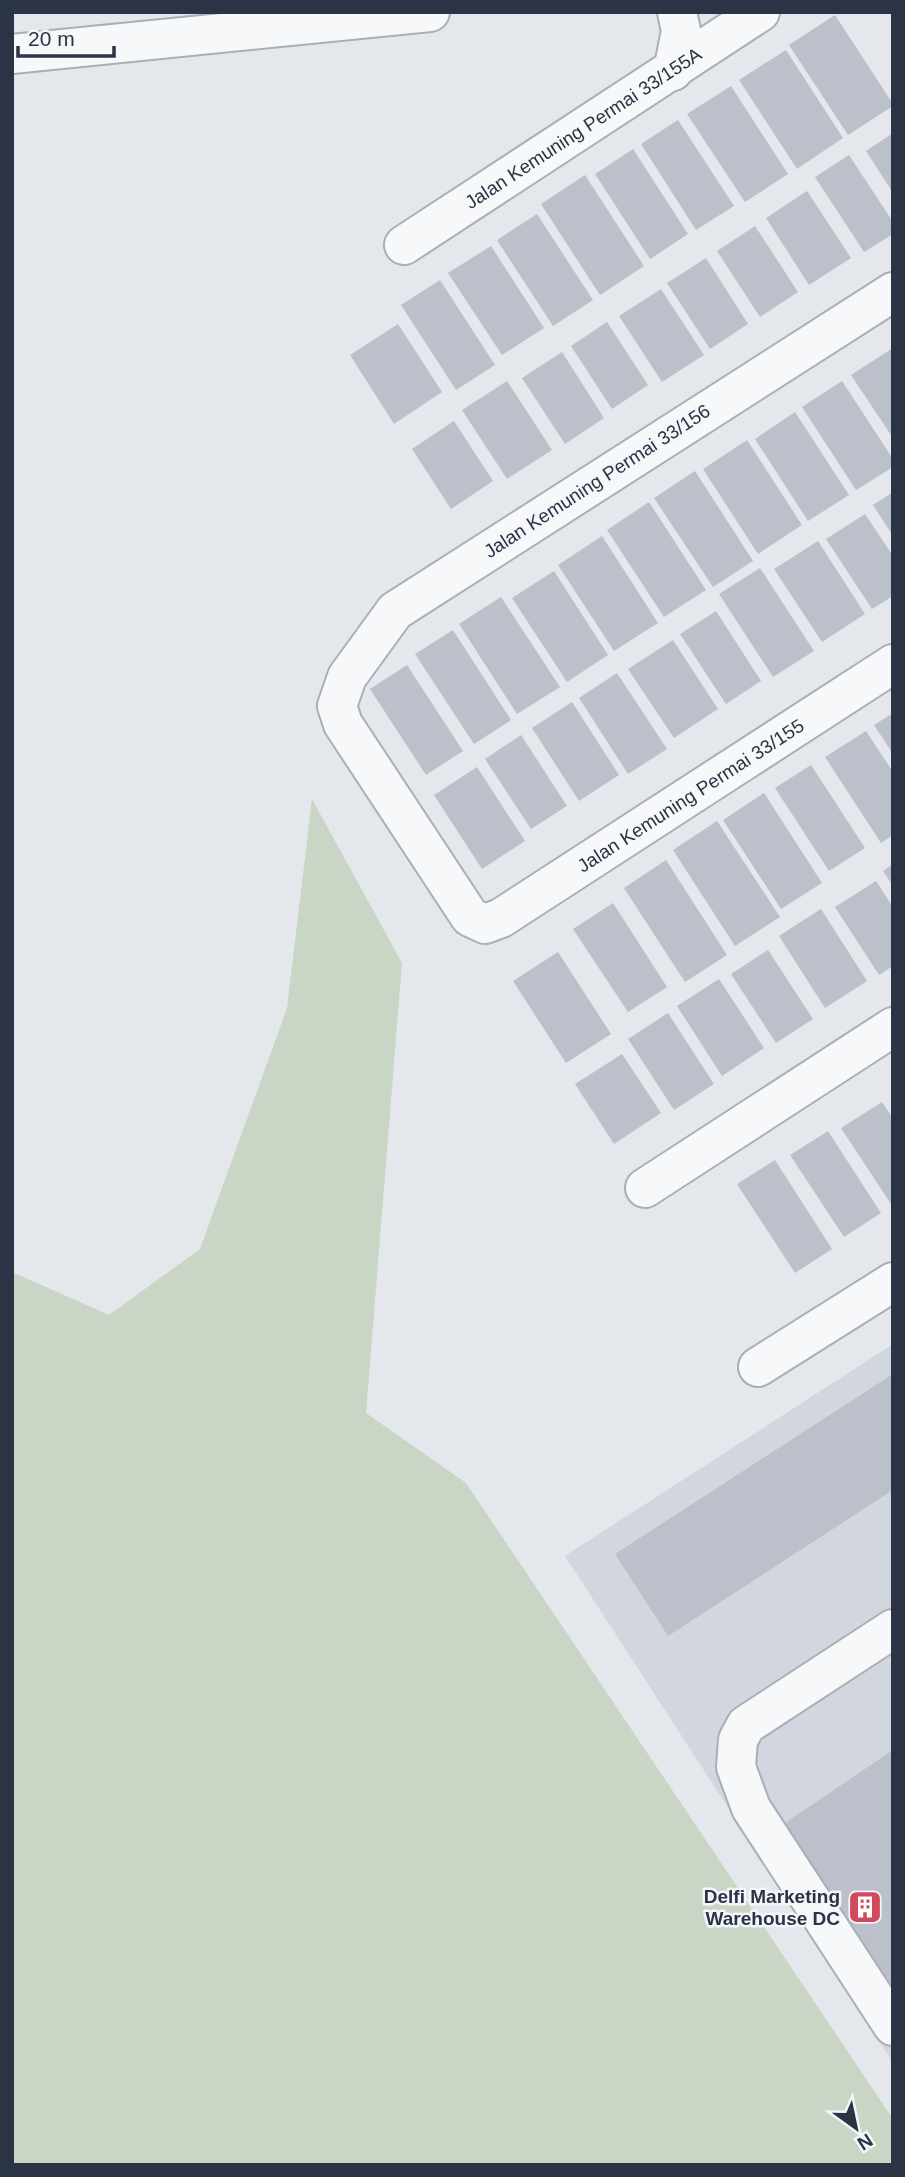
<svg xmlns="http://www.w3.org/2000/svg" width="905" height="2177" viewBox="0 0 905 2177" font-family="Helvetica,sans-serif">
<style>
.built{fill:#d2d6de}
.green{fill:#c9d6c5}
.building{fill:#bbc0ca}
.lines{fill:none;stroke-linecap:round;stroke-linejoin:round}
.minor-casing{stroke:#a9aeb7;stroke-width:42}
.minor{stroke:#f7f8fa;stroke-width:38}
.labels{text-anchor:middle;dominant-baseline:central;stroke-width:5;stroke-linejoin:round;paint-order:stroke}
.street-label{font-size:19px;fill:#2b3445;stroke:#f4f6f9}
.poi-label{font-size:19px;font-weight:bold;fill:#2b3445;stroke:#f4f6f9;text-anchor:end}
</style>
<rect width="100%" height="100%" fill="#e4e7ec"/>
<path class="built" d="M893 1344V2062L565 1556Z"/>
<path class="green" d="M312 799 402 963 366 1413 466 1483 893 2119V2165H12V1272L109 1315 200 1249 287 1008Z"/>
<path class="building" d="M835 15 893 104V106L848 135 789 45Z
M786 50 843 138 797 169 739 80Z
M731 86 788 174 745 202 687 114Z
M678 120 734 206 696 230 641 144Z
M893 133V193L866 151Z
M633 149 688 234 650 259 595 174Z
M849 155 893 222V234L864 252 815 177Z
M585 175 644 266 600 295 541 204Z
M807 191 851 258 809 285 766 218Z
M537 214 593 300 553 326 497 240Z
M755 226 798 292 760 317 717 251Z
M491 246 544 328 502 355 448 273Z
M706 258 748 324 710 349 667 283Z
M440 280 495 365 456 390 401 305Z
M661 289 704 355 662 382 619 316Z
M607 322 648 385 612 409 571 346Z
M398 324 442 392 394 424 350 355Z
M893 348V438L851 375Z
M562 352 604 418 565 444 522 378Z
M507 381 552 450 507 479 462 410Z
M842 381 893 459V467L856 490 802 407Z
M795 412 849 495 808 521 755 439Z
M454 421 493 481 451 509 412 449Z
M747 440 802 525 758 554 703 469Z
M695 471 753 561 713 587 654 498Z
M893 492V536L873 505Z
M649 502 706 590 664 617 607 530Z
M865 514 893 556V596L872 609 826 539Z
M602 536 658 623 614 651 558 565Z
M818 541 865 614 822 642 774 569Z
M760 568 814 651 773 677 719 594Z
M554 571 608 655 567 682 512 598Z
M501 597 560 687 517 714 459 624Z
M716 611 761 681 726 704 680 634Z
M453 630 511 720 474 744 415 654Z
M673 640 718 709 674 738 628 669Z
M407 665 463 751 426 775 370 689Z
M617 673 667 749 628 774 579 698Z
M572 702 619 775 579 801 532 728Z
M893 713V754L874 725Z
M866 731 893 772V835L881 843 825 757Z
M521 735 567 806 531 829 485 759Z
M811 765 865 848 829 871 775 788Z
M477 767 525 841 482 869 434 795Z
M764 793 822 883 781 909 723 820Z
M717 821 780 917 735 946 673 850Z
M666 860 727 955 685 982 624 888Z
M893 864V886L883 871Z
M876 881 893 907V966L879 975 835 907Z
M613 903 667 987 628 1012 573 929Z
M821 909 867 981 825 1008 779 936Z
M768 950 813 1019 776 1043 731 974Z
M558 952 611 1034 566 1063 513 981Z
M719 979 764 1048 722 1076 677 1006Z
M668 1013 714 1084 674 1110 628 1039Z
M622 1054 661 1113 614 1144 575 1084Z
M882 1102 893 1118V1207L841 1128Z
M828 1131 881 1213 844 1237 790 1155Z
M775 1160 832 1249 795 1273 737 1184Z
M893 1374V1490L668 1636 615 1554Z
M893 1750V1988L782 1825Z"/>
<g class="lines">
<g class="minor-casing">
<g id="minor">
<path d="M12 54 430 12"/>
<path d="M673 71 681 31 677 12"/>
<path id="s1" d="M404 245 760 12"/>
<path id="s2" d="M893 292 395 611 347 677 337 706 343 724 470 917 485 924 501 918 893 664"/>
<path d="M645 1188 893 1027"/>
<path d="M758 1367 893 1282"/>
<path d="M893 1629 746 1725 738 1740 736 1767 751 1808 893 2026"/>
</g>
</g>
<use href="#minor" class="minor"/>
</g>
<defs>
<g id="building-square" transform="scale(1.75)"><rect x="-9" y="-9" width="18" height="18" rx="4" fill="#d1495b" stroke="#f4f6f9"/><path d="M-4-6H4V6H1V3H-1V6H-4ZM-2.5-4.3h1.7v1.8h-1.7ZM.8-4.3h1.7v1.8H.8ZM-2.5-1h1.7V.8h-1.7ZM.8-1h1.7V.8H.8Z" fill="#fff"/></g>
</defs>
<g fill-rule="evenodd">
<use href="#building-square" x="865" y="1907"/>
</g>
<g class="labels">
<g class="street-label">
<text stroke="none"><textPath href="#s1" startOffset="214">Jalan Kemuning Permai 33/155A</textPath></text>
<text transform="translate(597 481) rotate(-33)">Jalan Kemuning Permai 33/156</text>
<text stroke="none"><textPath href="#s2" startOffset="1213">Jalan Kemuning Permai 33/155</textPath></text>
</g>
<g class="poi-label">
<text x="840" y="1896">Delfi Marketing<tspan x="840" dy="22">Warehouse DC</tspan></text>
</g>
</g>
<rect width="905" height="2177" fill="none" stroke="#2b3445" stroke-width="28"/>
<g transform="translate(856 2128) rotate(147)" stroke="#f4f6f9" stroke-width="5" paint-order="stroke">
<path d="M0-5L12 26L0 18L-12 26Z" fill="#2b3445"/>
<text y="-10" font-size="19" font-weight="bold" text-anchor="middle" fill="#2b3445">N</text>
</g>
<path d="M18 46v10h96v-10" fill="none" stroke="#2b3445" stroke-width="3.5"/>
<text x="28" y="46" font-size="21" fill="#2b3445" stroke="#f4f6f9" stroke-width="5" paint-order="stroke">20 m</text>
</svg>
